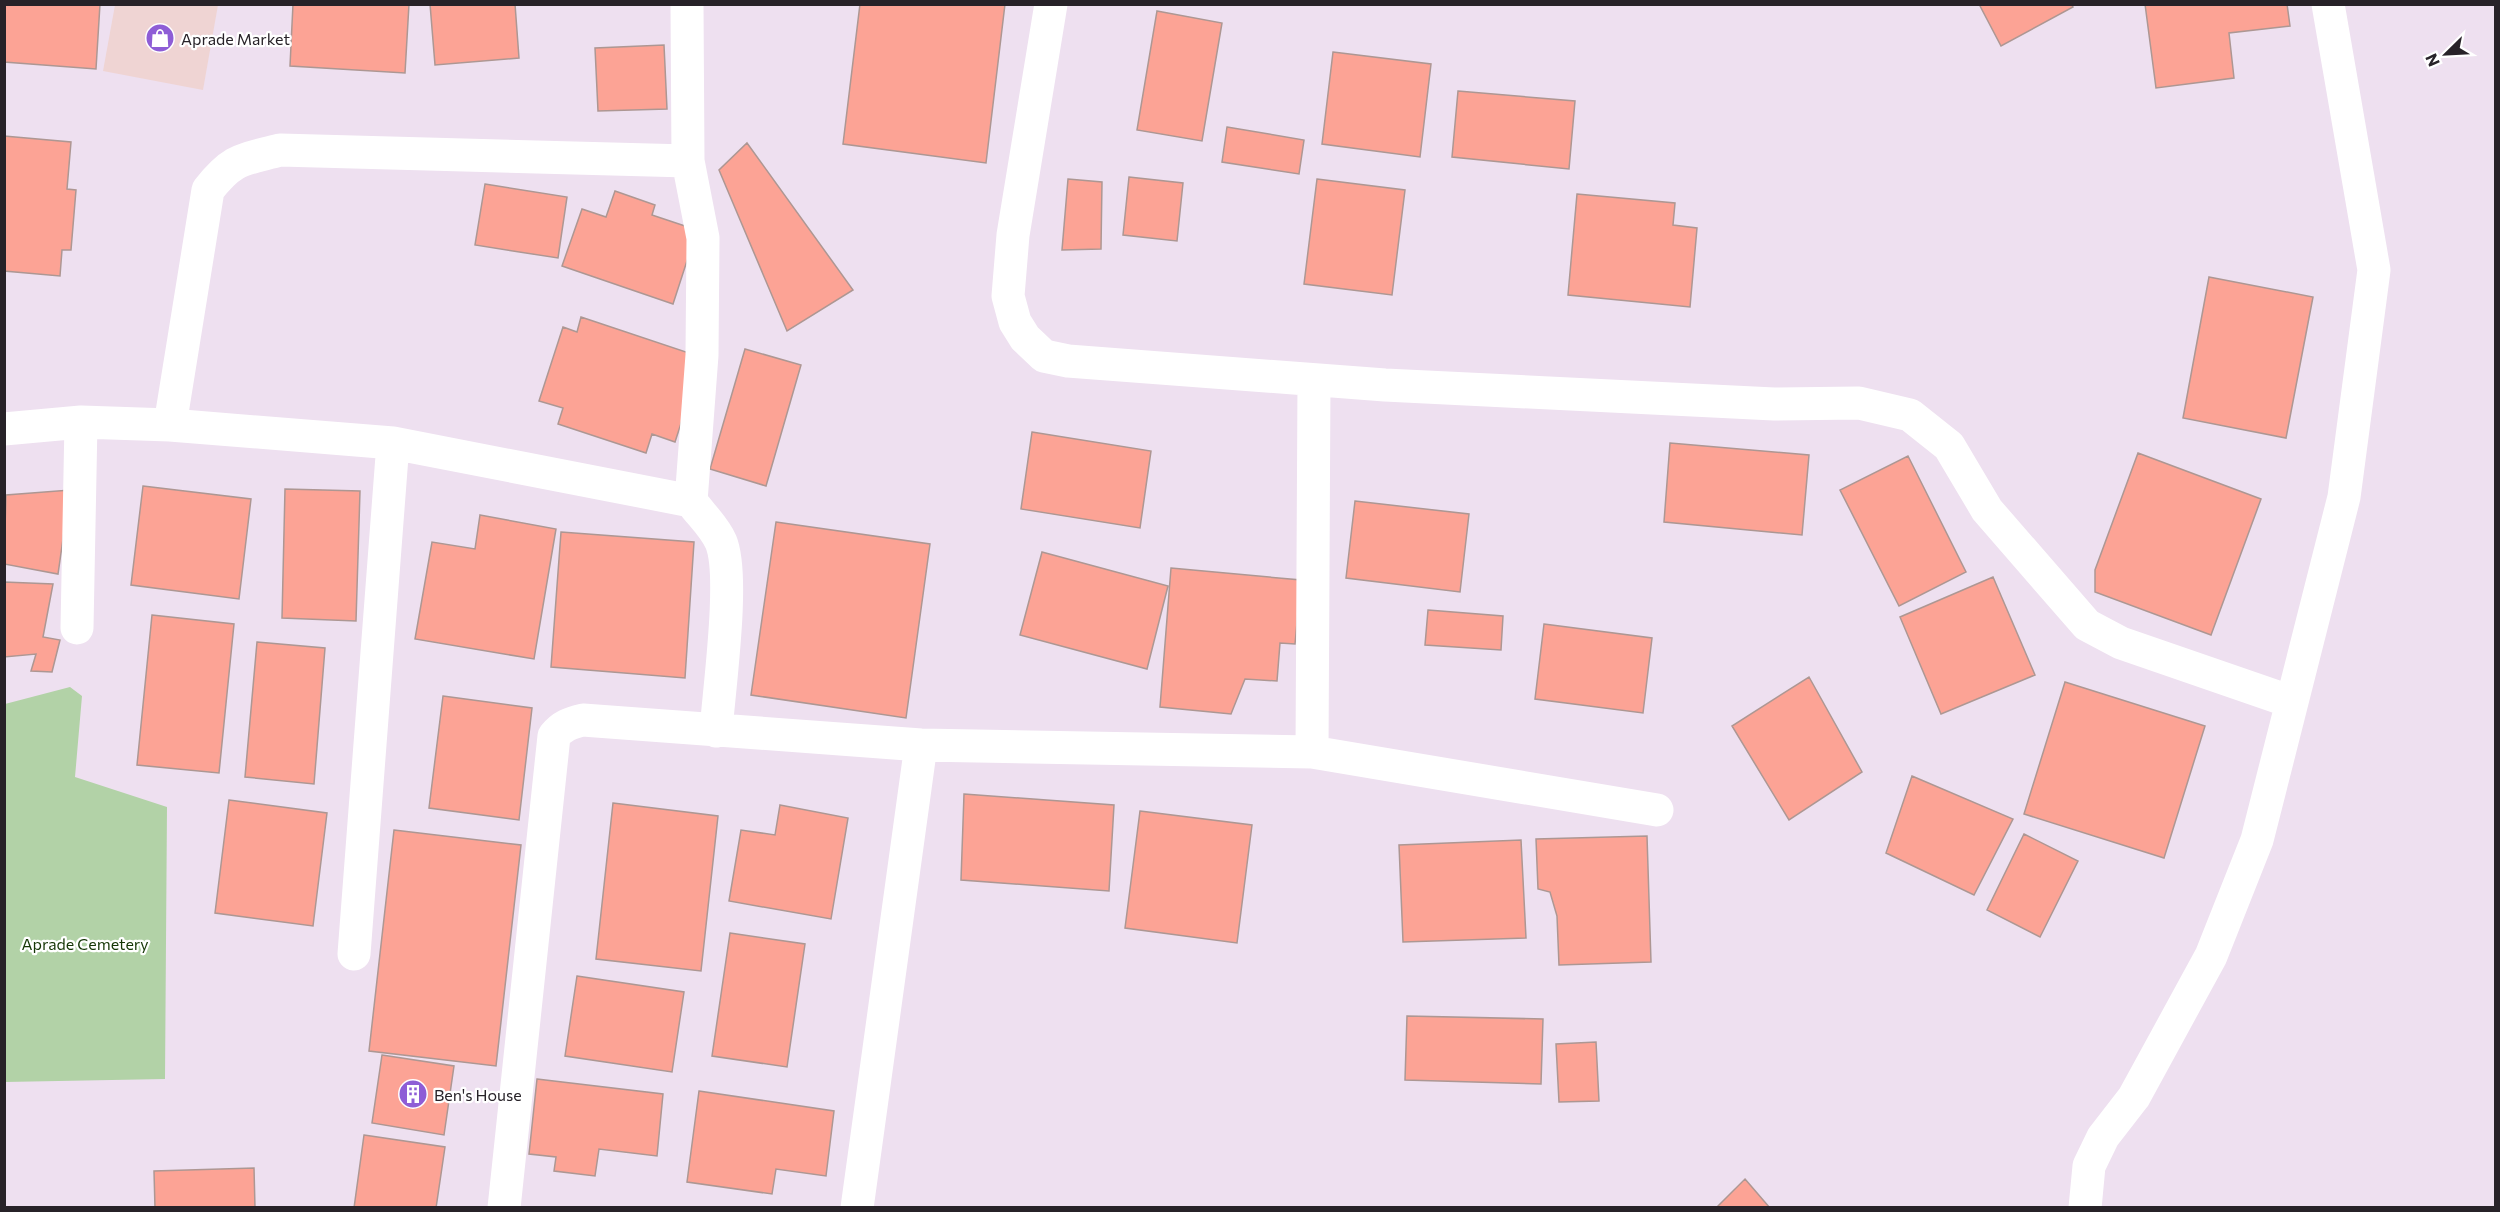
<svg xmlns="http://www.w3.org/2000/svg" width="2500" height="1212" viewBox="0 0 2500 1212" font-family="Commissioner,sans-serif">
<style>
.commercial{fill:#efd4d3}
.green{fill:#b2d2a7}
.building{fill:#fca395;stroke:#ad9793;stroke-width:1.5}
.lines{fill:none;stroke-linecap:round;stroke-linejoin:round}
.minor{stroke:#fff;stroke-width:33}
.labels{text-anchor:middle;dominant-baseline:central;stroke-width:4.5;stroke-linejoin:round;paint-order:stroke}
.poi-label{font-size:16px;fill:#272228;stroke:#fff;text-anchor:start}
.park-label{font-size:16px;fill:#153606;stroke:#fff}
</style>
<rect width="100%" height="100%" fill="#eee0f0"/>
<path class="commercial" d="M115 5H218L203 90 103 71Z"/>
<path class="green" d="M70 687 82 696 75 777 167 807 165 1079 5 1082V704Z"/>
<path class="building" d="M4 4H100L96 69 4 62Z
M293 4H409L405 73 290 66Z
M430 4H515L519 58 435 65Z
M860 4H1005L986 163 843 144Z
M1979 4H2071L2073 7 2001 46Z
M2145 4H2287L2290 26 2229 33 2234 78 2156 88Z
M1157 11 1222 23 1202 141 1137 130Z
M664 45 667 109 598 111 595 48Z
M1333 52 1431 64 1420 157 1322 144Z
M1458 91 1575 101 1569 169 1452 157Z
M1227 127 1304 140 1299 174 1222 162Z
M4 136 71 142 67 189 76 190 71 250H62L60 276 4 271Z
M747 143 853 290 787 331 719 170Z
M1129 177 1183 183 1177 241 1123 235Z
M1068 179 1102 182 1101 249 1062 250Z
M1317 179 1405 190 1392 295 1304 284Z
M485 184 567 197 558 258 475 245Z
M615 191 655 205 652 215 697 230 673 304 562 266 582 209 606 217Z
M1577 194 1675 203 1673 225 1697 228 1690 307 1568 295Z
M2209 277 2313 297 2286 438 2183 418Z
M581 317 692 354 698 371 675 442 652 434 646 453 558 424 563 408 539 401 563 327 577 332Z
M745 349 801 365 766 486 710 469Z
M1032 432 1151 451 1140 528 1021 509Z
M1670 443 1809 455 1802 535 1664 522Z
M2138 453 2261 499 2211 635 2095 592V570Z
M1908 456 1966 572 1899 606 1840 490Z
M143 486 251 499 239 599 131 585Z
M285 489 360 491 356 621 282 618Z
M70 490 58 574 4 564 6 495Z
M1355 501 1469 514 1460 592 1346 578Z
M480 515 556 529 534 659 415 639 432 542 475 549Z
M776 522 930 544 906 718 751 695Z
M561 532 694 542 685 678 551 667Z
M1042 552 1168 586 1147 669 1020 635Z
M1171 568 1301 580 1295 644 1280 643 1277 681 1245 679 1231 714 1160 707Z
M1993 577 2035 675 1941 714 1900 617Z
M4 582 53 584 43 637 60 640 52 672 31 671 36 654 4 657Z
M1428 610 1503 616 1501 650 1425 645Z
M152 615 234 624 219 773 137 765Z
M1544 624 1652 638 1643 713 1535 699Z
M257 642 325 648 314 784 245 777Z
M1809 677 1862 772 1789 820 1732 726Z
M2065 682 2205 726 2164 858 2024 814Z
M443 696 532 708 519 820 429 808Z
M1912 776 2013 819 1974 895 1886 853Z
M964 794 1114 805 1109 891 961 880Z
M229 800 327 813 313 926 215 913Z
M613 803 718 816 701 971 596 959Z
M780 805 848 818 831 919 729 901 741 830 775 835Z
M1140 811 1252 825 1237 943 1125 928Z
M394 830 521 845 496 1066 369 1051Z
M2024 834 2078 861 2040 937 1987 910Z
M1647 836 1651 962 1559 965 1557 916 1550 892 1538 889 1536 839Z
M1521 840 1526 938 1403 942 1399 845Z
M730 933 805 944 787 1067 712 1056Z
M577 976 684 992 672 1072 565 1056Z
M1407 1016 1543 1019 1541 1084 1405 1080Z
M1596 1042 1599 1101 1559 1102 1556 1044Z
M382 1055 454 1066 444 1135 372 1123Z
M537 1079 663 1094 657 1156 599 1149 595 1176 554 1171 556 1157 529 1154Z
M699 1091 834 1111 826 1176 776 1169 772 1194 687 1182Z
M364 1135 445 1147 436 1208H354Z
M254 1168 255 1208H155L154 1171Z
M1745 1179 1770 1208H1716Z"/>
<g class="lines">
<path class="minor" d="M687 4 688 161 703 238 702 355 691 501C700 514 714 526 721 542 735 576 719 689 716 731
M1051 4 1013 235 1008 296 1015 322 1025 338 1044 356 1068 361 1385 385 1774 404 1859 403 1910 415 1949 446 1987 510 2087 625 2121 643 2292 702
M170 425 208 190C233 158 242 160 280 150L688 161
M4 429 81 422 170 425 393 443 691 501
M77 628 81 422
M1312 752 1314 380
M354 954 393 443
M504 1208 554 736C562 726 570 723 583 720L921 745 1312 752 1657 810
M857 1208 921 745
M2085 1208 2089 1166 2103 1137 2134 1097 2211 956 2257 840 2344 497 2374 270 2328 4"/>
</g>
<defs>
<g id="shop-disc" transform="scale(1.5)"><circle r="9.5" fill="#8e5dd6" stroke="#fff"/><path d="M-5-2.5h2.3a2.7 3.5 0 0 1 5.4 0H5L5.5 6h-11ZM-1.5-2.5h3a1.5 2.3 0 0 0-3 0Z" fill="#fff"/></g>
<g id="building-disc" transform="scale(1.5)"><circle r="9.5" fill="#8e5dd6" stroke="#fff"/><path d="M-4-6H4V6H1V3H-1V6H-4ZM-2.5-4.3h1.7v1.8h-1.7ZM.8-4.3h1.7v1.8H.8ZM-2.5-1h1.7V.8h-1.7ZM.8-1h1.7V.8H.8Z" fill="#fff"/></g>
</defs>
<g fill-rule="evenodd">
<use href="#shop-disc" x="160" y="38"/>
<use href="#building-disc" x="413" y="1094"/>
</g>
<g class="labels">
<g class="poi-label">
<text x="181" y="38">Aprade Market</text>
<text x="434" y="1094">Ben's House</text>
</g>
<g class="park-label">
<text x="85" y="943">Aprade Cemetery</text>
</g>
</g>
<rect width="2500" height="1212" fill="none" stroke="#272228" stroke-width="12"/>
<g transform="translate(2446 54) rotate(246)" stroke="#ffffff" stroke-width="4.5" paint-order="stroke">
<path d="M0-4.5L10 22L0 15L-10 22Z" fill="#272228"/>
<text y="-9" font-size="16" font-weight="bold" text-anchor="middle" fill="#272228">N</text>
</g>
</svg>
